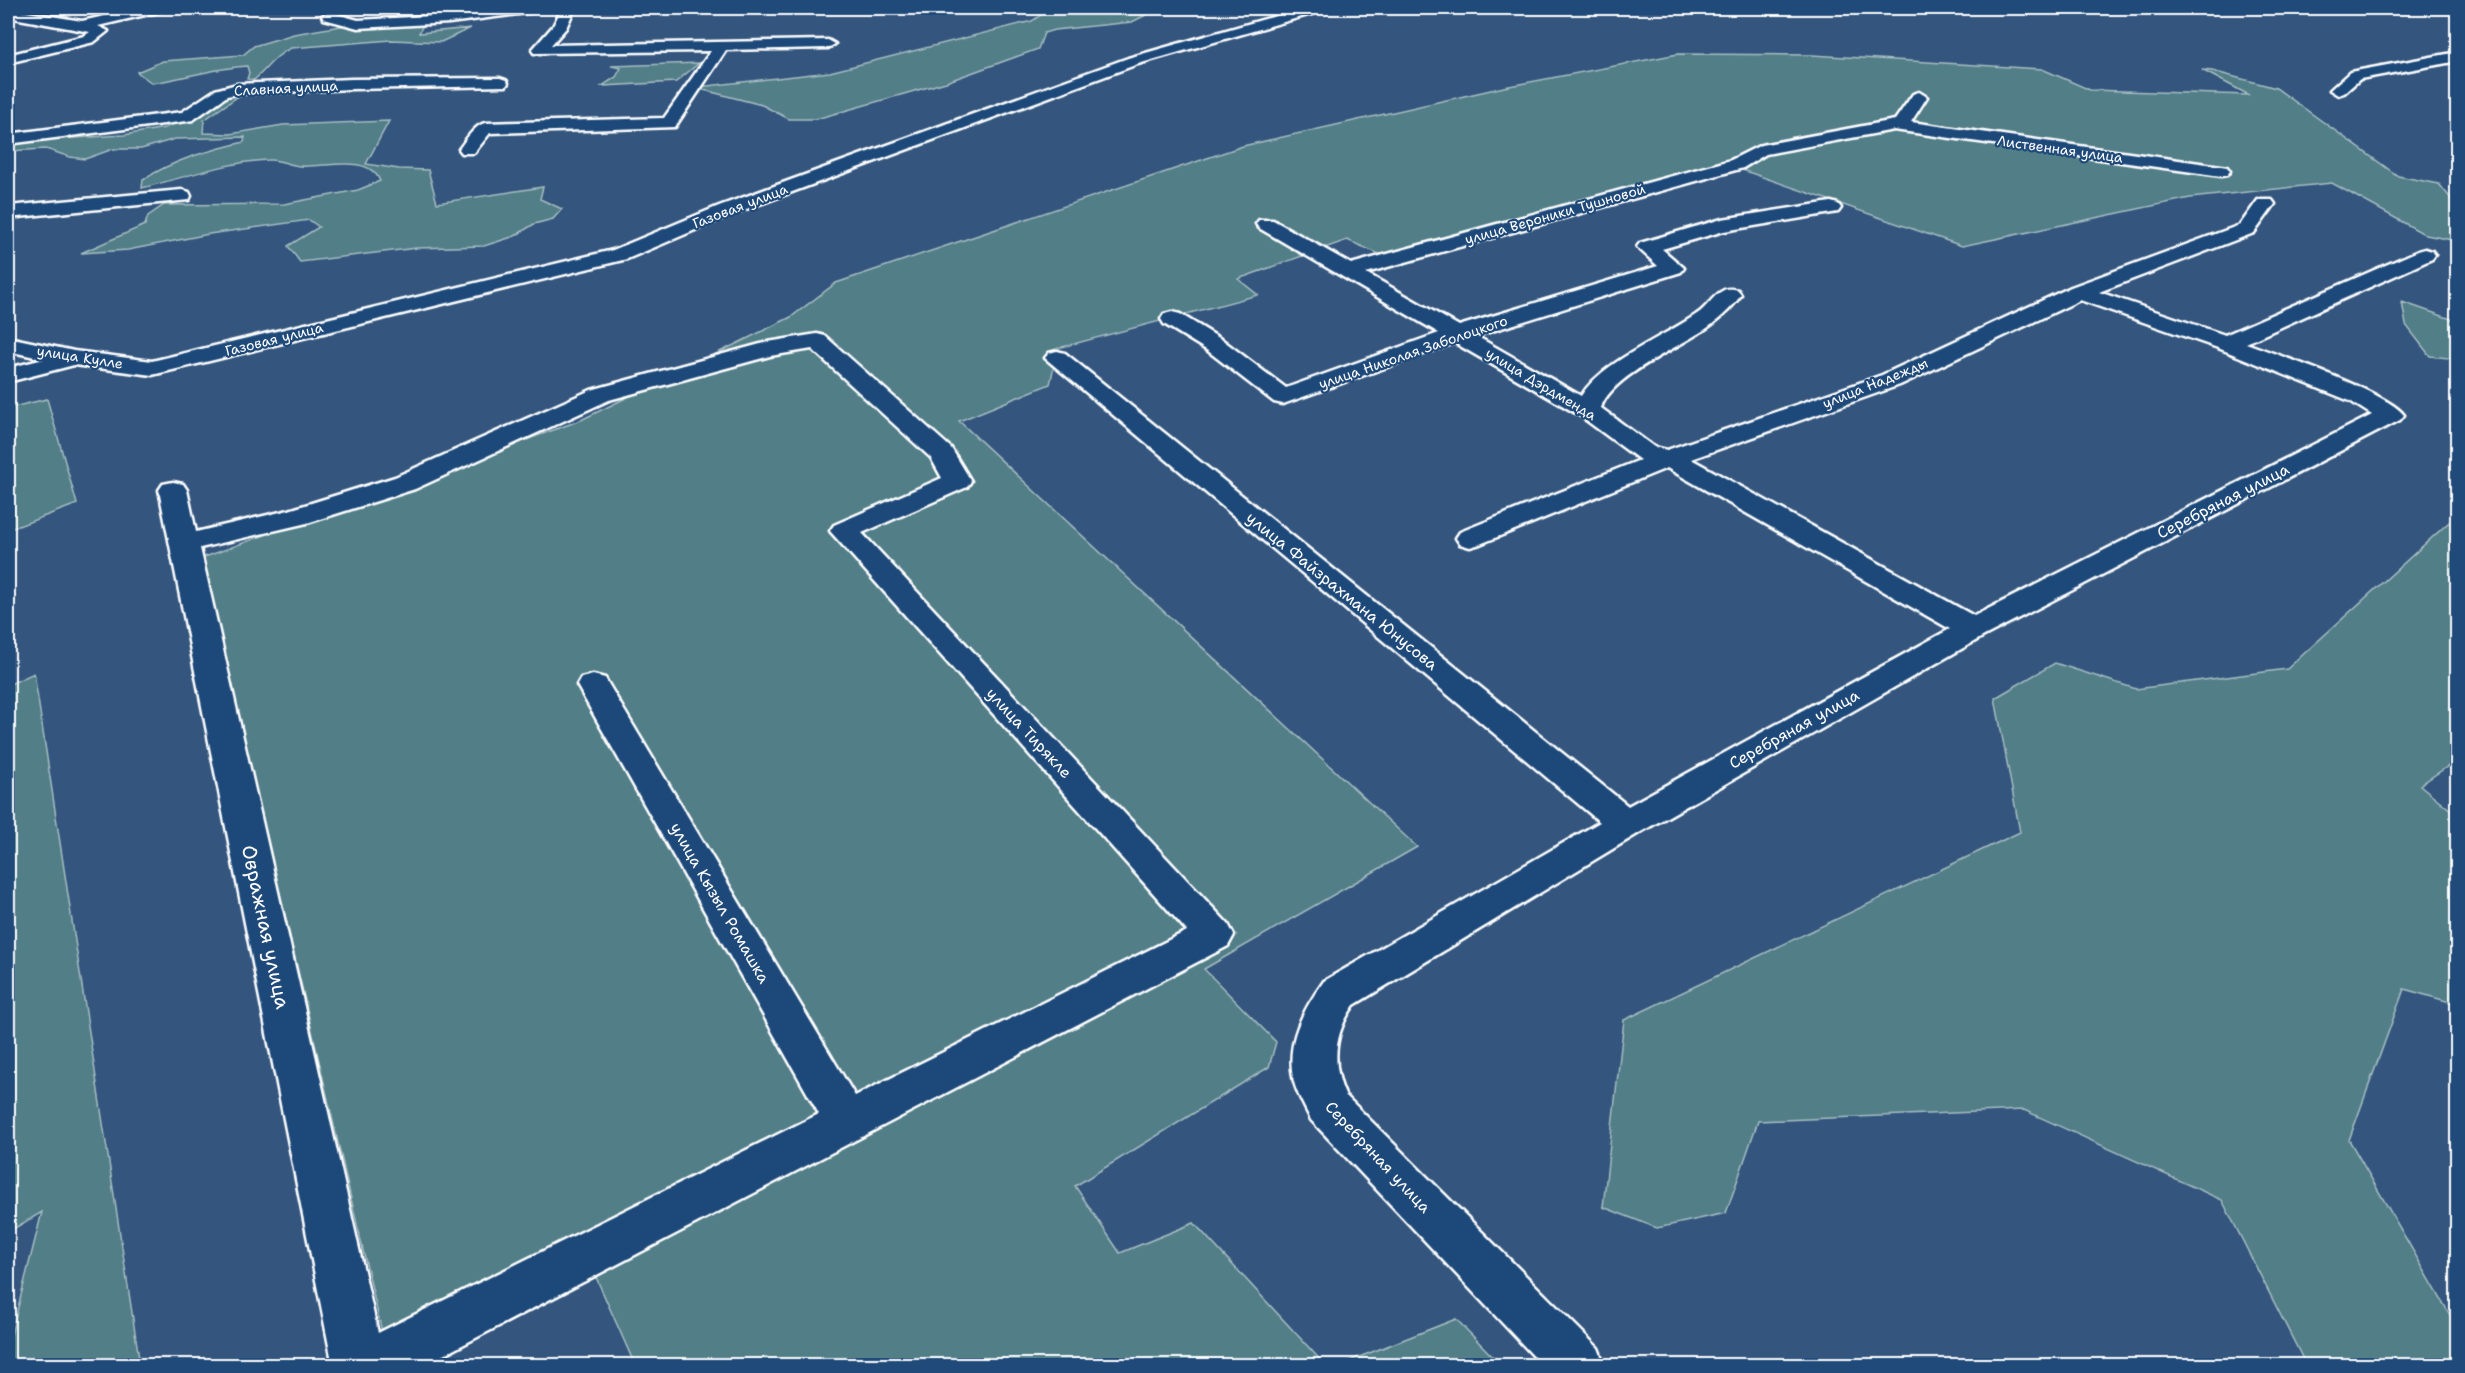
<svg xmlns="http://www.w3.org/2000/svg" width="2465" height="1373" viewBox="0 0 2465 1373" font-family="'Shantell Sans',sans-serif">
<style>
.green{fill:#517e87;stroke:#a8bec3;stroke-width:1.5}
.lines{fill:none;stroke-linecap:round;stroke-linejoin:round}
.minor-casing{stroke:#fff;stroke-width:5}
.minor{fill:#1f4a7a;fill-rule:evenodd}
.labels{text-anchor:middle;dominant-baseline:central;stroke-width:4.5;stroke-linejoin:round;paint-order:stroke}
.far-street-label{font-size:14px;fill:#fff;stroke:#1f4a7a}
.street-label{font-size:16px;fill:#fff;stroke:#1f4a7a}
.near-street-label{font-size:20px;fill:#fff;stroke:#1f4a7a}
</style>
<rect width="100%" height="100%" fill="#34567e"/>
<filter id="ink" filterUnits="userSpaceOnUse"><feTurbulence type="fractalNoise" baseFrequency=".0167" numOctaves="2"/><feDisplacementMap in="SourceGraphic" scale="12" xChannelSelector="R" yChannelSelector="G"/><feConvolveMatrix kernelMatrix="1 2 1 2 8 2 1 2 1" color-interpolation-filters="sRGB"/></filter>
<g filter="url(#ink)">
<path class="green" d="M1051 8H1160L1132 22 1054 30 1044 33 1038 49 946 82 816 119H789L762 105 700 89 698 87 830 72 1032 21Z
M421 16 425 21 419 33 471 28 441 42 391 40 291 48C275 55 267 69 254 80L247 79 249 73 247 66C215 68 184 78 152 83L137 72 163 61 243 55 254 46 294 34 382 19Z
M1678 54 1812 55 2042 69 2090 90 2249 95 2202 70 2212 71 2276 88 2398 176 2439 184 2457 206V241L2426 235 2332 183 2190 198 1962 246 1722 163 1384 256 1347 240 1238 279 1258 295 1058 348 1050 384 959 421 1417 847 1204 969 1276 1042 1269 1067 1075 1186 1120 1253 1194 1223 1325 1365H635L579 1239 383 1336 202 558 581 420 791 317 836 283 1243 146 1504 87Z
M699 63 676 82 602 86 616 77 621 68 611 66Z
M242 91 240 95 204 120 203 133 230 134 283 125 389 121 366 164 399 169 428 170 437 203 543 187 540 199 562 209 553 219 534 224 515 236 484 246 417 248 300 262 288 246 319 227 309 220 209 234 128 250 81 253 145 225 148 216 164 205 284 204 358 190 380 181C369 153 324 168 300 166 289 165 279 159 268 160 226 162 182 178 142 188L143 180C175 159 208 151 244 142L245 137 175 139 141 149H113L85 159 70 157 46 149 8 151V142L124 135 165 128 218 102 224 94Z
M2402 302 2457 321V359L2430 356 2406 325Z
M47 399 77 504 8 530V408Z
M2457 515V760L2420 785 2457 815V1004L2404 989 2349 1140 2457 1327V1365H2306L2222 1200 2024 1110 1758 1121 1726 1213 1657 1228 1603 1207 1624 1020 2020 832 1995 698 2055 663 2136 689 2287 669Z
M34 673 140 1365H8V1347L42 1212 8 1232V685Z
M1456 1319 1501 1365H1339Z"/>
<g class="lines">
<g class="minor-casing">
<path id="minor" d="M141 8H164L162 11 98 26 108 31 94 42 8 63V55L84 36 90 32 8 17V9L82 21Z
M506 8H541L534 12 449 23 358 28 324 19 322 16 329 12 358 20 449 15Z
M562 8H575L566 28 551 45 828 40 835 44 828 48 726 50 675 127 490 133 474 153H462L459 149C466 140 474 126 485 123L664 118 711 51 534 53 532 50 553 26Z
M1304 8H1324L1322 11 1138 64 733 214 627 259 152 375 74 365 8 382V368L44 359 8 351V337L74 351 152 361 613 250 719 206 1128 58Z
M2458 52V61L2360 79 2344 93 2338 95 2330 90 2350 72Z
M500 78 506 80 508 83 506 86 352 89 237 94 227 96 193 120 187 121 8 144V134L182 112 215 90 237 84 352 79Z
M1919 92 1927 97 1911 122 2221 166 2227 167 2230 171 2227 175 2221 176 1894 130 1766 154 1743 168 1366 273 1459 326 1658 266 1637 247 1640 243 1722 219 1831 202 1838 204 1841 208 1838 212 1724 231 1662 249 1684 268 1681 272 1476 336 1581 396C1601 362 1664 337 1697 314 1707 308 1714 294 1724 290 1729 288 1733 289 1738 290L1741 295C1734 305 1724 315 1715 322 1687 345 1611 374 1601 408L1654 447 1667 450 1882 375 2071 287 2240 225 2258 200H2272L2275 204 2254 233 2099 292 2225 335 2418 251 2425 249 2432 251 2435 255 2432 259 2246 343C2277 355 2388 392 2404 415L2400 420 1984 636 1639 833 1354 1005C1334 1033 1331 1063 1345 1095L1598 1348 1605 1366H1543L1311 1120C1305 1107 1295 1091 1293 1077 1286 1040 1304 1009 1324 981L1600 822 1045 358 1049 353 1057 351 1065 353 1628 806 1950 629 1667 468 1480 544 1470 547 1460 544 1456 538 1460 532 1640 460 1579 415 1455 343 1283 404 1274 402 1208 351 1164 324 1161 319 1164 314 1172 312 1180 314 1224 341 1286 388 1439 333 1259 228 1256 224 1259 220H1273L1351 264 1731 160 1761 145 1895 120 1913 94ZM2080 300 2218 348 2350 401 2372 415 1974 616 1691 459 1900 385Z
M182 190 189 192 191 196 189 200 8 218V206Z
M817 334 825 336 951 448 971 481 967 487 862 533 1228 924 1234 935 1228 946 422 1366H333L159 490 163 484 173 482 183 484 187 490 196 532 289 510 395 477 591 390 768 342ZM812 349 931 458 942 478 834 525 830 531 1187 931 855 1096 609 685 605 678 593 675 581 678 577 685 819 1114 378 1333 200 548 307 523 415 489 609 400 770 356Z"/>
</g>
<use href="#minor" class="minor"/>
</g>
</g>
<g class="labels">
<g class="far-street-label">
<text transform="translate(286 88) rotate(-3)">Славная улица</text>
<text transform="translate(2060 149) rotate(8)">Лиственная улица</text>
<text transform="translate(740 206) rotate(-21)">Газовая улица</text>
<text transform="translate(1555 214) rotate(-16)">улица Вероники Тушновой</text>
<text transform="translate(274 339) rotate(-14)">Газовая улица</text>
<text transform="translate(1413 352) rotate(-19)">улица Николая Заболоцкого</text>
<text transform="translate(80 357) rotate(9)">улица Кулле</text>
<text transform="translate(1875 383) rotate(-22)">улица Надежды</text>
<text transform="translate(1541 384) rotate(31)">улица Дэрдменда</text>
</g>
<g class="street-label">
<text transform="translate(2223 501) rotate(-27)">Серебряная улица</text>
<text transform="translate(1342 591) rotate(39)">улица Файзрахмана Юнусова</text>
<text transform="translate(1794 729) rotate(-29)">Серебряная улица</text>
<text transform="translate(1029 733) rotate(47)">улица Тирякле</text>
<text transform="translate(720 903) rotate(60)">улица Кызыл Ромашка</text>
<text transform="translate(1378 1157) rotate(47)">Серебряная улица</text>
</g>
<g class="near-street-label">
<text transform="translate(266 927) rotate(78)">Овражная улица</text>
</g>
</g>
<rect width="2465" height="1373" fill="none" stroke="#1f4a7a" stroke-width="30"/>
<rect x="15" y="15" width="2435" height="1343" fill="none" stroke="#fff" stroke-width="2" filter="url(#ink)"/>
</svg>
